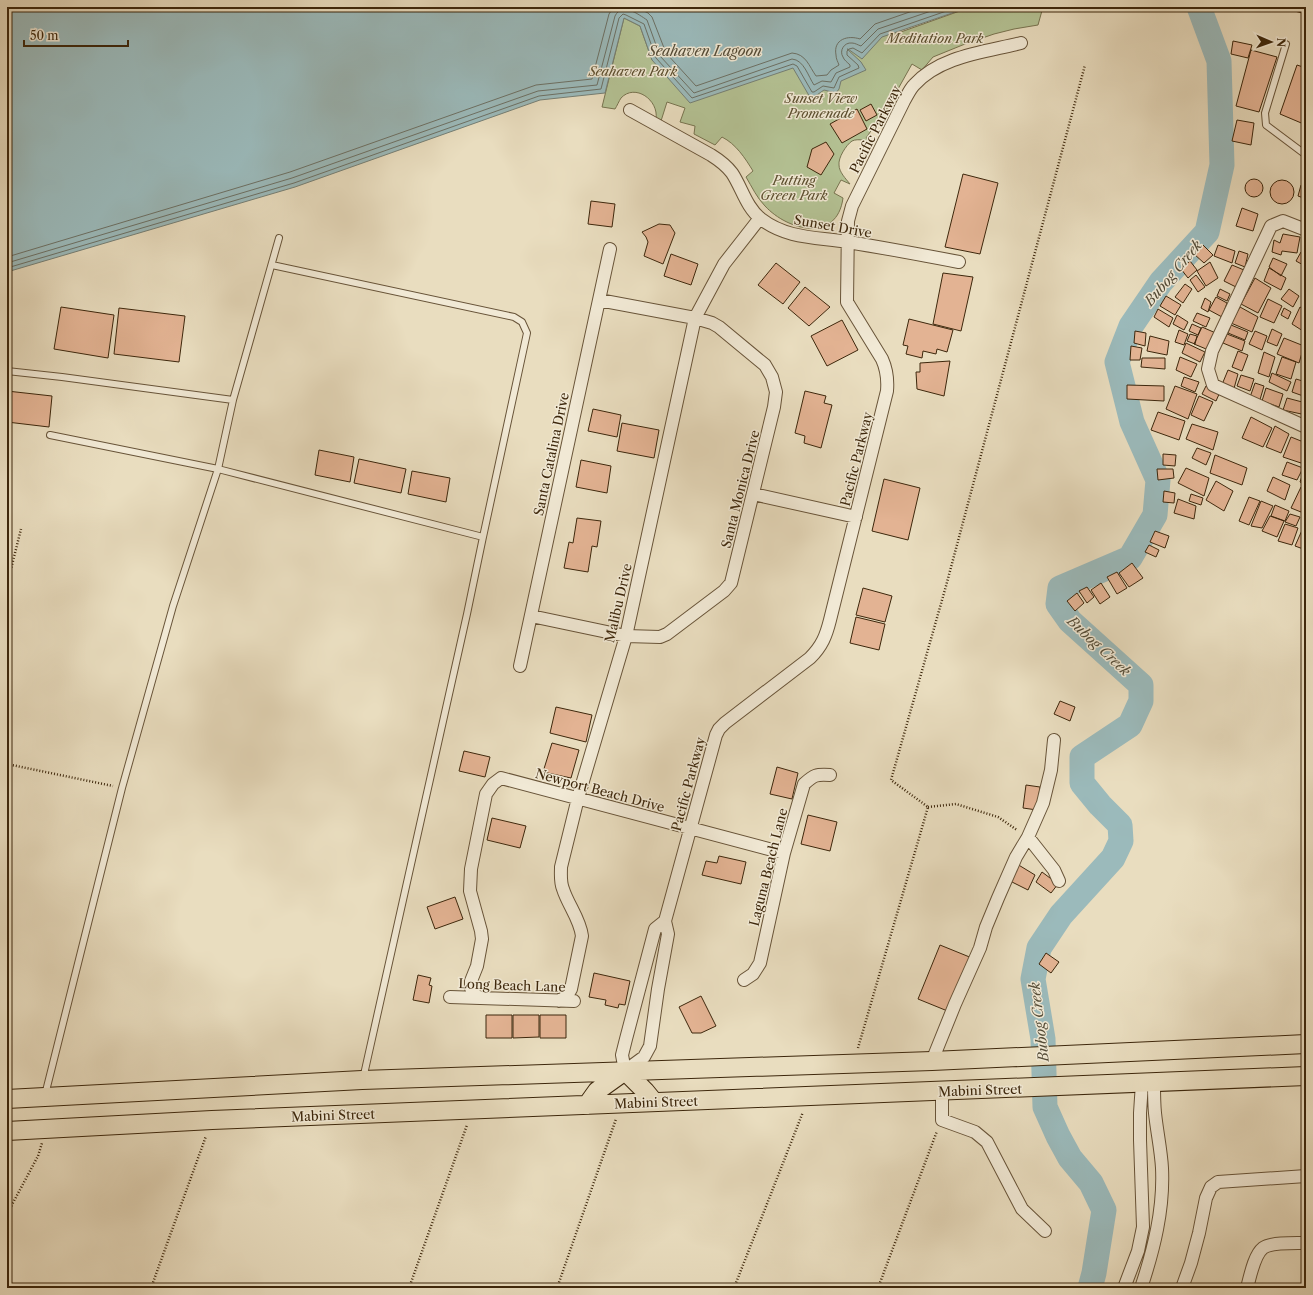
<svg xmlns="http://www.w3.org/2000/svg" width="1313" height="1295" viewBox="0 0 1313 1295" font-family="'Libre Caslon Text',serif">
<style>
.green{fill:#b4c294;stroke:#787450}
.water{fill:#9bbabb;stroke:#757f75}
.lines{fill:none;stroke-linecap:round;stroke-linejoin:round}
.shore{stroke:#6c7064;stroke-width:1}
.river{stroke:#9bbabb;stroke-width:25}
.building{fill:#e3b393;stroke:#3d270c}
.service-casing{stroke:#685439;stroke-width:8}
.minor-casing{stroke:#685439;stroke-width:14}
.primary-casing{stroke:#3d270c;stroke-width:20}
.path{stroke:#3d270c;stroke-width:2.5;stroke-dasharray:1 2;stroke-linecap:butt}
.service{stroke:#f1e9d5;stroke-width:6}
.minor{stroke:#f1e9d5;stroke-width:12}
.primary{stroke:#e9ddbf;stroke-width:18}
.labels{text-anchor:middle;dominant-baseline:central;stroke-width:3;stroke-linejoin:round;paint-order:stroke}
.park-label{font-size:13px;font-style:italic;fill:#5b4e2e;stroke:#f1e9d5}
.street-label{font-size:13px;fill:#3d270c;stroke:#f1e9d5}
.water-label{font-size:14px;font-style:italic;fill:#544c38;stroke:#f1e9d5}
</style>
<rect width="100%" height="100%" fill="#e9ddbf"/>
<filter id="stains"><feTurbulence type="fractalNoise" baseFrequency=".005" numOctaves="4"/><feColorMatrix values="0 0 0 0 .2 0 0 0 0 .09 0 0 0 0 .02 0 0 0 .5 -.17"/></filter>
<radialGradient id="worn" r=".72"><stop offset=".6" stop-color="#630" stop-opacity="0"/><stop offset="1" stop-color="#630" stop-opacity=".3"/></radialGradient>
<path class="green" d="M971 7H1043L1038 25 1014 29 994 34 965 44 933 57 922 70 912 64 884 114 882 115 866 138 874 143C868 141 858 138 852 141 846 145 838 158 839 165 839 172 846 179 850 184L841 180 834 193 843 198C837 243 788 231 765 206 757 198 752 187 746 177L753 171C745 158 736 144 722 137L715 145 694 134 695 126 680 122 685 108 667 102 661 121 656 119C659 100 635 83 621 98 619 101 617 106 615 109L602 107 624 18 640 26 652 60 887 32 898 33Z"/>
<path class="water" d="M7 7H970L882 37 862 59 848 49H847L861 62 866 70 841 81 839 89 836 93 824 90 811 99 793 68 690 103 652 60 640 26 624 18 605 93 540 100 295 187 7 272Z"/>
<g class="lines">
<path class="shore" d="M636 7 648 13 652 17 666 53 696 86 792 53C806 54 809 66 816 76L827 75 831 70 839 65C838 62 836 59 836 55 833 39 848 35 860 39L875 24 924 7
M7 257 290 172 536 85 592 79 609 14 614 7
M7 263 292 178 538 91 597 85 615 16C622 2 638 14 647 20L660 56 694 93 792 59C804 60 808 76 814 85L822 81 831 82 836 73 850 67V65C847 62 844 60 843 57 839 51 844 42 852 43 855 43 858 45 861 46L878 29 943 7
M7 268 294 183 539 96 601 89 619 18 623 14 626 15 644 24 656 58 692 98 793 64 797 66 812 92H814L823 86 834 88 839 77 859 68 858 65 847 55V51L849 49 853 48 862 53 880 34 958 7"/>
<path class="river" d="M1090 1288 1094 1273 1104 1210 1091 1183 1070 1158 1058 1136 1045 1107 1043 1039 1033 979 1039 948 1061 915 1113 858 1121 841 1120 825 1100 805 1082 783V757L1130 725 1141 701V685L1070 621 1058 604 1060 588 1130 558 1155 515 1158 480 1132 422 1117 362 1131 326 1161 282 1207 232 1222 165 1219 61 1199 7"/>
</g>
<path class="building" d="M1279 7H1306V14Z
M1233 41 1252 45 1248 58 1231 54Z
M1251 50 1277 57 1259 112 1236 106Z
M1297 65 1306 68V125L1280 114Z
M871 104 877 115 866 121 860 110Z
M857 109 867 129 842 143 830 124Z
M1237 120 1254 123 1251 145 1232 141Z
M826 142 834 154 821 175 807 167 812 149Z
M963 174 998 183 980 254 945 247Z
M1245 188a9 9 0 1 1 18 0a9 9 0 1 1-18 0Z
M1270 192a12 12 0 1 1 24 0a12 12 0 1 1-24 0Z
M1301 185 1306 187V199L1298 196Z
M591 201 615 204 612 227 588 224Z
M1242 208 1258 214 1253 231 1236 226Z
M659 224 670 225 675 233 663 264 644 256 648 242 646 237 642 232Z
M1283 234 1300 237 1297 253 1282 251 1281 255 1272 252 1274 240 1280 243Z
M1203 245 1213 255 1204 263 1194 254Z
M1218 245 1235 251 1232 263 1214 256Z
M1239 251 1248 254 1245 267 1235 263Z
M1301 252 1306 255 1305 266 1296 261Z
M671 254 698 264 691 285 664 276Z
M1273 258 1287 264 1281 276 1269 267Z
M1190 261 1197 270 1188 278 1181 269Z
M1210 262 1218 278 1206 286 1197 271Z
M776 263 800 282 783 304 758 285Z
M1232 265 1244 270 1236 287 1224 281Z
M1269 268 1286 278 1281 290 1264 281Z
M943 273 973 277 961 331 933 324Z
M1196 275 1205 287 1198 292 1190 280Z
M1255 278 1271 288 1258 313 1241 304Z
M1185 284 1192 289 1183 303 1175 297Z
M805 287 830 307 809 326 788 308Z
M1220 289 1230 294 1227 301 1217 296Z
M1289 289 1299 296 1293 307 1281 299Z
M1166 296 1181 305 1175 315 1160 306Z
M1216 297 1227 303 1222 317 1209 310Z
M1205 298 1211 302 1208 312 1201 308Z
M1268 299 1282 306 1274 323 1260 317Z
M61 307 114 315 108 358 54 349Z
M1240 307 1258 317 1252 332 1231 323Z
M1300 307 1306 310V324L1303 331 1292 324Z
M119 308 185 316 179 362 114 354Z
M1284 308 1291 312 1288 319 1281 315Z
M1158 309 1173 318 1169 327 1154 317Z
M1197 313 1210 318 1206 327 1193 321Z
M1177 315 1188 322 1184 330 1173 324Z
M909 319 953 330 947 352 937 349 936 354 923 351 922 358 906 354 908 346 903 345Z
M842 320 858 350 827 366 811 336Z
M1192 324 1201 328 1198 335 1189 331Z
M1231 325 1248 332 1245 340 1228 333Z
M1202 327 1218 334 1211 351 1194 344Z
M1272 329 1282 334 1277 346 1267 342Z
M1179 330 1188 334 1184 345 1175 342Z
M1135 331 1146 333 1145 346 1134 343Z
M1255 331 1267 336 1262 350 1249 344Z
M1190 334 1197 336 1195 344 1187 341Z
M1227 334 1245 341 1242 351 1223 343Z
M1150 336 1169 341 1167 355 1147 351Z
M1284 338 1304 346 1299 363 1277 354Z
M1186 343 1205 352 1200 362 1182 353Z
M1131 346 1142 348 1140 360H1130Z
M1238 351 1248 355 1242 371 1232 367Z
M1264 352 1275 357 1269 377 1258 373Z
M1180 357 1197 364 1191 377 1176 370Z
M1282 357 1296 362 1291 379 1276 374Z
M1142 358H1165V369L1141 367Z
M950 361 944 396 917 389 916 372H920V363Z
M1228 370 1238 374 1233 392 1221 387Z
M1272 373 1291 382 1287 391 1269 382Z
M1241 375 1254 379 1250 391 1237 386Z
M1184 377 1199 382 1195 392 1181 386Z
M1296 379 1306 382V397L1292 392Z
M1255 383 1264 386 1259 403 1249 400Z
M1127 385 1164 386V401L1127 399Z
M1175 386 1197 394 1188 419 1166 409Z
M1206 386 1220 392 1216 401 1202 394Z
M1266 388 1283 394 1279 407 1262 401Z
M7 391 52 396 49 427 7 422Z
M805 391 826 396 824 403 832 405 821 448 804 443 805 436 795 433Z
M1199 396 1213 402 1204 421 1191 415Z
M1287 398 1306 403V415L1283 410Z
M593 409 621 415 617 437 588 431Z
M1158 412 1185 421 1179 440 1151 430Z
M1251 417 1272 428 1263 447 1242 438Z
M622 423 659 430 654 458 617 451Z
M1192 424 1218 432 1213 450 1186 439Z
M1275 426 1289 434 1281 453 1266 447Z
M1291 437 1306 443V450L1301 463 1283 457Z
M1197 448 1211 453 1206 465 1192 458Z
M319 450 354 457 350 482 315 475Z
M1163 454 1176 455 1175 466 1163 465Z
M1215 455 1247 468 1242 485 1210 473Z
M359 459 406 469 401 493 354 483Z
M581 460 611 466 607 493 576 487Z
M1287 462 1303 468 1297 480 1282 475Z
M1305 467 1306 468V485L1300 482Z
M1186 468 1209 478 1204 496 1178 483Z
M1157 469H1173L1174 478 1158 480Z
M412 471 450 478 446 502 408 494Z
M1273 477 1290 485 1285 500 1267 491Z
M884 479 920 488 908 540 872 531Z
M1216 481 1233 491 1224 511 1206 500Z
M1301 487 1306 489V514L1291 508Z
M1164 491 1175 493 1174 503 1163 502Z
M1191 494 1203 498 1201 505 1189 501Z
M1249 497 1260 501 1249 525 1239 521Z
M1178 499 1196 506 1194 519 1174 513Z
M1261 501 1273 506 1262 528 1251 526Z
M1275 505 1289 511 1285 521 1271 516Z
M1290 514 1300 517 1296 526 1285 522Z
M1270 516 1284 521 1277 537 1262 531Z
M577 518 601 521 597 547 592 546 588 572 564 568 569 542 573 543Z
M1285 524 1298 528 1292 545 1278 541Z
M1303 528 1306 530V550L1295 546Z
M1155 531 1169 536 1165 548 1150 542Z
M1149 545 1159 550 1156 557 1145 552Z
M1132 563 1143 578 1129 587 1119 573Z
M1117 572 1127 588 1117 594 1107 577Z
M1101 583 1110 597 1100 604 1091 590Z
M1087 587 1094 597 1087 603 1079 591Z
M863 588 892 596 885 622 856 615Z
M1077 593 1084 603 1075 611 1067 601Z
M856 617 885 624 879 650 850 643Z
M1060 701 1075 707 1070 721 1054 714Z
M556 707 592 715 586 742 550 733Z
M552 743 579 750 571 778 543 772Z
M464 751 490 757 485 777 459 771Z
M777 767 798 773 792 799 770 794Z
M1026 785 1040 787 1037 810 1023 808Z
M808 815 837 822 830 851 801 844Z
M492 818 526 826 520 848 487 840Z
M719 856 746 862 741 884 702 875 706 861 717 863Z
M1017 864 1035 875 1028 890 1010 881Z
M1042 872 1058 884 1051 893 1036 882Z
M455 897 463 919 435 929 427 907Z
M940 945 972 958 950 1012 918 999Z
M1046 953 1059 962 1051 973 1039 964Z
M594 973 630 981 625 1005 619 1004 618 1008 605 1005 606 1000 589 997Z
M418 975 431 978 429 985 432 986 429 1003 413 1000Z
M701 996 716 1026 701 1033H692L679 1007Z
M486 1015H512V1038H486Z
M513 1015H539V1037L513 1038Z
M540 1015H566V1038H540Z"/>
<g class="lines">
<g class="service-casing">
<path id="service" d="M1286 44 1265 113 1266 125 1306 155
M272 265 514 317 522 322 527 333 483 537
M7 371 62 377 233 400
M50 435 218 469 483 537 467 614 363 1079
M45 1095 122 788 173 606 218 469 233 400 279 238"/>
</g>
<g class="minor-casing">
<path id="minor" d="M630 110 711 155C719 160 726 165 732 173 742 188 746 207 761 219 787 239 817 237 848 242 885 248 922 255 959 262
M1306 230 1283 221 1271 226 1212 351 1208 369 1213 385 1306 427
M753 494 856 517
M531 616 626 636 660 637 667 634 724 591 731 583 774 407 776 392 772 377 765 365 719 327 712 323 695 318 599 300
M520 666 610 249
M1028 837 1043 803 1051 770 1054 740
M665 921 655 929 626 1039 622 1055 625 1071 644 1057 650 1046 658 989 668 934 665 921 716 735 719 729 725 723 810 658C822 646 826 636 830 620L887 391C888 379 887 370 882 359L847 302 848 221 852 206 904 101C907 96 910 89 914 85 940 56 985 52 1021 43
M744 980 753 974 760 963 784 853 804 784C814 775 816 774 830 775
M450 997 574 1001
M480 998 474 994 471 988V981L477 966 482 939 481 931 470 891 471 869 486 794 493 784 501 778 784 853
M559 1001 567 996 571 989 582 936C580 919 568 905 563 889 560 882 561 874 561 867L578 798 626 636 695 318 724 264 760 218
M932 1061 955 1004 980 948 986 927 998 898 1016 857 1028 837 1054 870 1059 881
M942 1091V1120L975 1132 987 1142 1022 1209 1045 1231
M1124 1288 1138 1251 1143 1227 1140 1140V1113L1142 1083
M1141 1288C1154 1249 1164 1209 1162 1168 1161 1150 1157 1132 1155 1113 1154 1103 1154 1093 1154 1083
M1182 1288 1191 1263 1199 1233 1206 1198 1211 1187 1218 1182 1306 1176
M1247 1288C1250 1277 1254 1255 1263 1248 1271 1242 1296 1243 1306 1243"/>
</g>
<g class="primary-casing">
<path id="primary" d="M7 1099 362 1080 932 1061 1306 1044
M587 1105 597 1091 625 1071 645 1091 654 1102
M7 1131 212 1120 1306 1076"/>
</g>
<path class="path" d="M7 585 21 529
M7 764 113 786
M928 807 956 804 998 817 1017 830
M858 1048 928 807 891 780 946 586 1085 65
M7 1214 38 1156 42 1143
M151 1288 206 1136
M409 1288 467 1125
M557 1288 616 1119
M734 1288 803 1112
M878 1288 937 1131"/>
<use href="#service" class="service"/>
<use href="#minor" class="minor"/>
<use href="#primary" class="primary"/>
</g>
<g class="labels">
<g class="park-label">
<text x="935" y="38">Meditation Park</text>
<text x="633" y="71">Seahaven Park</text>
<text x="821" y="98">Sunset View<tspan x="821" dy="15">Promenade</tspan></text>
<text x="794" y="180">Putting<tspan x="794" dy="15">Green Park</tspan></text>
</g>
<g class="street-label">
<text transform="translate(875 129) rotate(-63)">Pacific Parkway</text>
<text transform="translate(833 226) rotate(10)">Sunset Drive</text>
<text transform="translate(551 454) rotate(-78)">Santa Catalina Drive</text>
<text transform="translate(856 459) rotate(-76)">Pacific Parkway</text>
<text transform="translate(740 489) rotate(-76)">Santa Monica Drive</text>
<text transform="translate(618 603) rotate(-77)">Malibu Drive</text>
<text transform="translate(688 784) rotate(-75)">Pacific Parkway</text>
<text transform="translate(600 790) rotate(15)">Newport Beach Drive</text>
<text transform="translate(768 867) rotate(-76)">Laguna Beach Lane</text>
<text transform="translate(512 985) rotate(2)">Long Beach Lane</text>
<text transform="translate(980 1090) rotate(-2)">Mabini Street</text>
<text transform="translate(656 1102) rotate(-2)">Mabini Street</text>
<text transform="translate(333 1115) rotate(-2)">Mabini Street</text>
</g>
<g class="water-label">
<text x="705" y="51">Seahaven Lagoon</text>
<text transform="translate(1173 273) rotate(-50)">Bubog Creek</text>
<text transform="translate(1099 646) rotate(43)">Bubog Creek</text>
<text transform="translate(1039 1022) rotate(-97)">Bubog Creek</text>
</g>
</g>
<rect width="1313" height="1295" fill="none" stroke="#e9ddbf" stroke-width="24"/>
<rect x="8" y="8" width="1297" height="1279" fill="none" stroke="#3d270c" stroke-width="2"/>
<rect x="12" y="12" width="1289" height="1271" fill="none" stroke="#3d270c"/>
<g transform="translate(1271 42) rotate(92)" stroke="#f1e9d5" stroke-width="3" paint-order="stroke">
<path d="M0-3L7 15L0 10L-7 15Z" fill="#3d270c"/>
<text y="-6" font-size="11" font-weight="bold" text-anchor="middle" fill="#3d270c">N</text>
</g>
<path d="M24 40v6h104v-6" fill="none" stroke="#3d270c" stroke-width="2"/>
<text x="30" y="40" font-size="12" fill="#3d270c" stroke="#f1e9d5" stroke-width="3" paint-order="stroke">50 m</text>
<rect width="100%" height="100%" filter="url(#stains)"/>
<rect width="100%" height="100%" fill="url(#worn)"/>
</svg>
